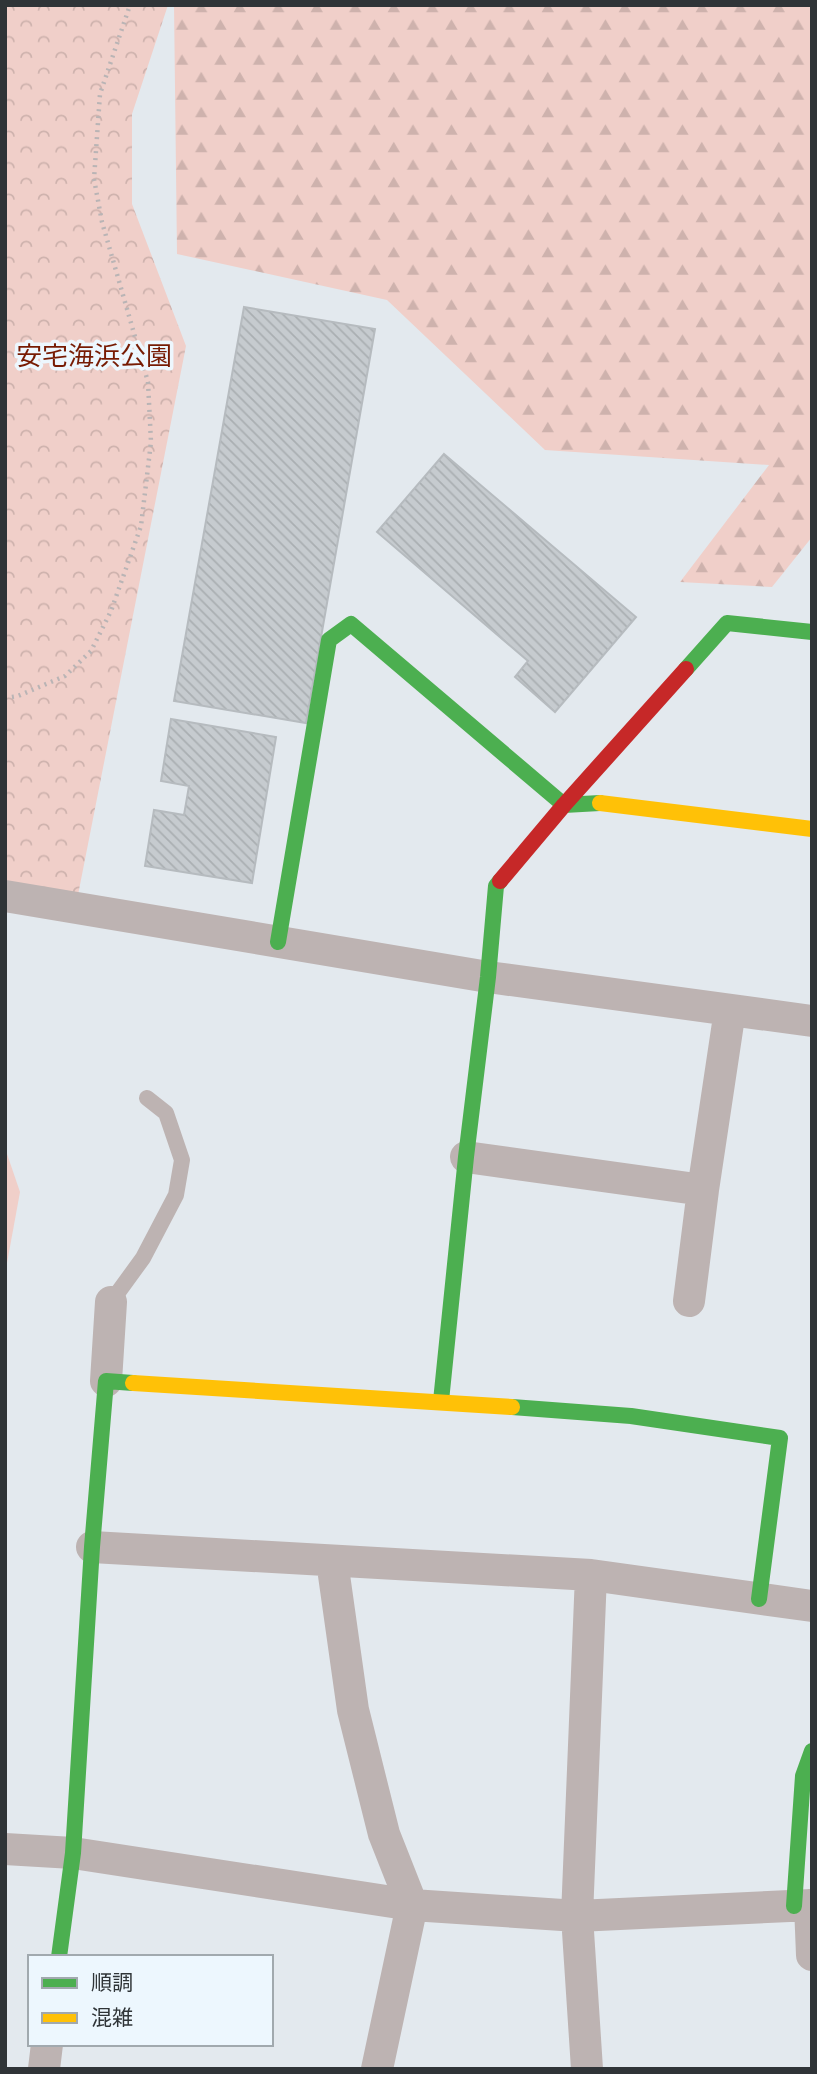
<svg xmlns="http://www.w3.org/2000/svg" width="817" height="2074" viewBox="0 0 817 2074" font-family="Commissioner,'Noto Sans JP',sans-serif">
<style>
.forest{fill:url(#forest-firs)}
.park{fill:url(#park-crowns)}
.pitch{fill:#f0cfc9}
.building{fill:url(#building-back-hatch);stroke:#b6bbbf;stroke-width:2}
.lines{fill:none;stroke-linecap:round;stroke-linejoin:round}
.path{stroke:#b9b4b5;stroke-width:4.5;stroke-dasharray:2 5;stroke-linecap:butt}
.lane{stroke:#bdb3b2;stroke-width:16}
.street{stroke:#bdb3b2;stroke-width:32}
.fast{stroke:#4caf50;stroke-width:16}
.slow{stroke:#ffc107;stroke-width:16}
.jam{stroke:#c62828;stroke-width:16}
.labels{text-anchor:middle;dominant-baseline:central;stroke-width:7;stroke-linejoin:round;paint-order:stroke}
.park-label{font-size:26px;fill:#771b03;stroke:#edf7fe}
</style>
<defs>
<pattern id="forest-firs" width="22" height="20" patternUnits="userSpaceOnUse" patternTransform="scale(1.75)"><rect width="22" height="20" fill="#f0cfc9"/><path d="M5 1l3.5 6h-7zM16 11l3.5 6h-7z" fill="#ceb2ad"/></pattern>
<pattern id="park-crowns" width="20" height="18" patternUnits="userSpaceOnUse" patternTransform="scale(1.75)"><rect width="20" height="18" fill="#f0cfc9"/><path d="M2 6a3 3 0 1 1 6 0M12 15a3 3 0 1 1 6 0" fill="none" stroke="#ceb2ad"/></pattern>
<pattern id="building-back-hatch" width="6" height="6" patternUnits="userSpaceOnUse" patternTransform="scale(1.75)"><rect width="6" height="6" fill="#c6cbcf"/><path d="M-1 5l2 2M0 0l6 6M5-1l2 2" fill="none" stroke="#aaafb2"/></pattern>
</defs>
<rect width="100%" height="100%" fill="#e3e9ee"/>
<path class="forest" d="M174 5H812V537L772 587 680 582 769 465 545 450 387 300 177 254Z"/>
<path class="park" d="M5 5H168L132 114V204L186 346 78 895 5 889Z"/>
<path class="pitch" d="M5 1148 20 1192 5 1274Z"/>
<path class="building" d="M244 307 375 329 306 723 174 701Z
M444 454 636 617 555 712 515 677 528 661 377 532Z
M171 719 276 737 252 883 145 866 154 810 184 815 189 786 161 781Z"/>
<g class="lines">
<path class="path" d="M5 698 18 696 65 676 91 651 111 611 141 526 151 442 148 382 102 222 94 179 100 94 130 5"/>
<path class="lane" d="M111 1302 143 1258 176 1195 182 1160 166 1113 147 1098"/>
<path class="street" d="M5 896 488 977 812 1021
M466 1157 703 1190
M689 1301 703 1190 730 1010
M106 1381 111 1302
M92 1547 591 1575 812 1606
M332 1561 353 1710 384 1834 412 1905 377 2069
M5 1849 73 1853 412 1905 577 1916 812 1905
M810 1905 812 1955
M44 2069 47 2044
M587 2069 577 1916 591 1575"/>
<path class="fast" d="M686 669 727 623 812 632
M278 942 329 640 351 624 564 805 600 803
M441 1401 466 1157 488 977 496 886 500 881
M512 1407 631 1416 780 1438 759 1599
M794 1906 803 1776 812 1751
M59 1957 73 1853 92 1547 106 1381 133 1383"/>
<path class="slow" d="M600 803 812 829
M133 1383 512 1407"/>
<path class="jam" d="M500 881 564 805 686 669"/>
</g>
<g class="labels">
<g class="park-label">
<text x="94" y="354">安宅海浜公園</text>
</g>
</g>
<rect width="817" height="2074" fill="none" stroke="#2f3437" stroke-width="14"/>
<rect x="28" y="1955" width="245" height="91" fill="#edf7fe" stroke="#a1a9ae" stroke-width="2"/>
<rect x="42" y="1978" width="35" height="10" fill="#4caf50" stroke="#a1a9ae" stroke-width="2"/>
<text x="91" y="1990" font-size="21" fill="#2f3437">順調</text>
<rect x="42" y="2013" width="35" height="10" fill="#ffc107" stroke="#a1a9ae" stroke-width="2"/>
<text x="91" y="2025" font-size="21" fill="#2f3437">混雑</text>
</svg>
